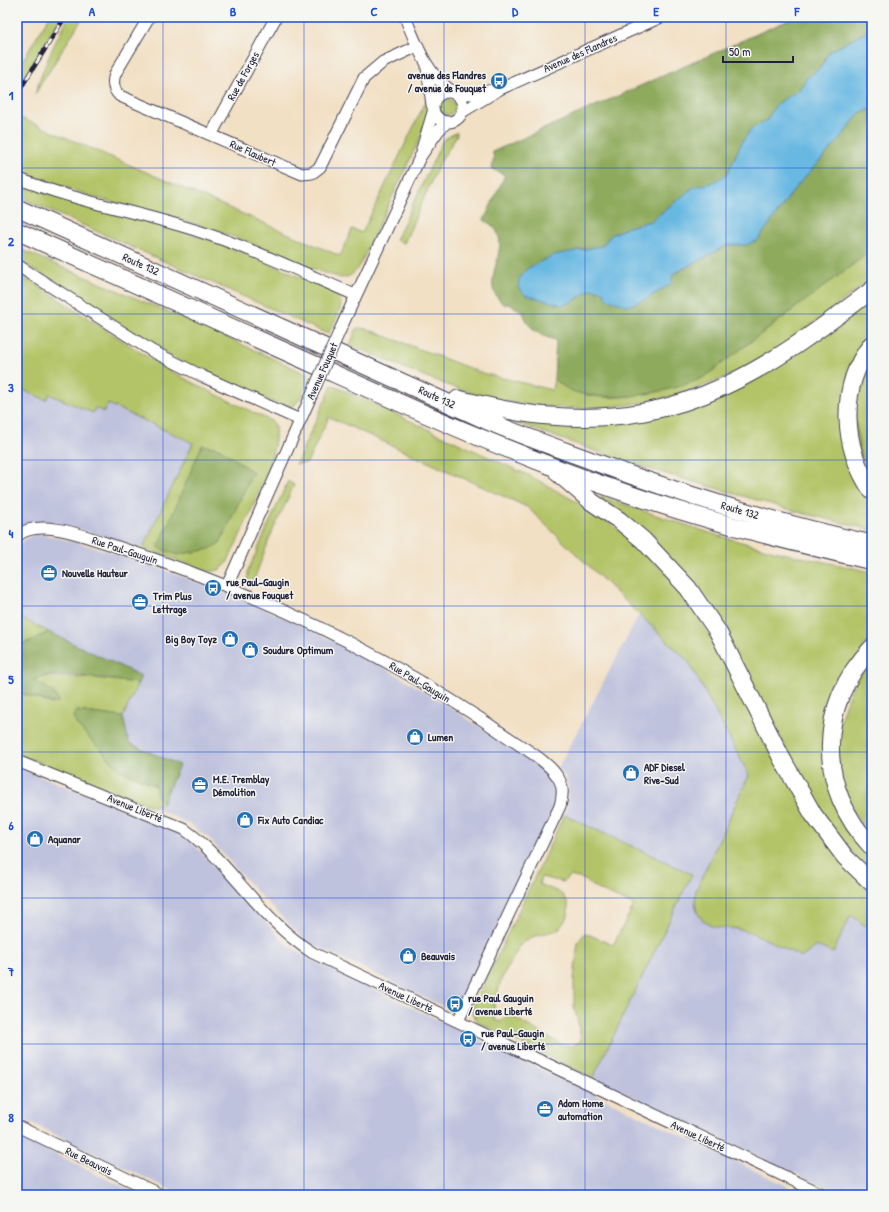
<svg xmlns="http://www.w3.org/2000/svg" width="889" height="1212" viewBox="0 0 889 1212" font-family="'Patrick Hand',sans-serif">
<style>
.industrial{fill:#bfc2dd}
.green{fill:#b3c467;stroke:#6a7351;fill-rule:evenodd}
.forest{fill:#8eaa5c;stroke:#58664c}
.water{fill:#67b8e2;stroke:#446d8e}
.lines{fill:none;stroke-linecap:round;stroke-linejoin:round}
.minor-casing{stroke:#413e50;stroke-width:13}
.highway-casing{stroke:#413e50;stroke-width:19}
.minor{stroke:#fff;stroke-width:11}
.highway{stroke:#fff;stroke-width:17}
.rail-casing{stroke:#22223b;stroke-width:4.5}
.rail{stroke:#f6f6f2;stroke-width:3;stroke-dasharray:9;stroke-linecap:butt}
.minor-bridge-casing{stroke:#413e50;stroke-width:13;stroke-linecap:butt}
.minor-bridge{stroke:#fff;stroke-width:11}
.grid{fill:none;stroke:#1d4ed8;stroke-width:1;stroke-opacity:0.55}
.labels{text-anchor:middle;dominant-baseline:central;stroke-width:3;stroke-linejoin:round;paint-order:stroke}
.street-label{font-size:11px;fill:#22223b;stroke:#f6f6f2}
.poi-label{font-size:11px;font-weight:bold;fill:#22223b;stroke:#f6f6f2;text-anchor:start}
.neatline{fill:none;stroke:#1d4ed8;stroke-width:1.5}
.grid-label{font-size:13px;text-anchor:middle;font-weight:bold;fill:#1d4ed8}
</style>
<rect width="100%" height="100%" fill="#f6f6f2"/>
<filter id="ink" filterUnits="userSpaceOnUse"><feTurbulence type="fractalNoise" baseFrequency=".025" numOctaves="2"/><feDisplacementMap in="SourceGraphic" scale="8" xChannelSelector="R" yChannelSelector="G"/><feConvolveMatrix kernelMatrix="1 2 1 2 8 2 1 2 1" color-interpolation-filters="sRGB"/></filter>
<filter id="wash" filterUnits="userSpaceOnUse"><feTurbulence type="fractalNoise" baseFrequency=".012" numOctaves="4" result="noise"/><feDisplacementMap in="SourceGraphic" scale="16" xChannelSelector="R" yChannelSelector="G"/><feGaussianBlur stdDeviation="0.9" result="paint"/><feColorMatrix in="noise" values="0 0 0 0 0 0 0 0 0 0 0 0 0 0 0 0 0 1.4 0 .05"/><feComposite in="paint" operator="in"/></filter>
<g filter="url(#wash)">
<rect width="100%" height="100%" fill="#f2e0c4"/>
<path class="industrial" d="M17 387 46 400 49 394 93 412 95 407 108 404 193 443 143 548 54 522H31L17 528Z
M38 534 47 535 101 549 167 571 250 602 313 631 382 666 453 709 542 769 550 778 554 784 557 793 553 810 464 995 457 1005 445 1007 438 1004 306 941 254 889 209 838 189 824 152 806 159 805 163 802 179 765 129 743 123 717 141 676 17 616V546L29 537Z
M640 613 689 662 749 775 696 890 706 923 717 928 739 929 751 934 817 946 833 953 851 915 872 931V1195H841L593 1078 692 874 564 815 568 804V786L566 778 558 768Z
M17 767 165 826 181 834 196 847 278 935 289 946 310 959 806 1195H181L17 1116Z
M17 1136 140 1195H17Z"/>
<path class="green" d="M49 17H61L17 89V57L23 60Z
M69 17H83L35 94C44 66 54 42 69 17Z
M427 99 428 115 424 130 359 267C354 274 350 277 341 278L307 267 243 240 199 225 97 198 17 171V122L21 118 340 256 352 229 362 233Z
M439 107a8 8 0 1 1 16 0a8 8 0 1 1-16 0Z
M457 132V135L438 166 406 239 404 243 396 240 443 140Z
M17 182 181 230 250 255 336 293C349 303 333 323 328 334L17 196Z
M17 248 197 324 309 375C304 387 301 411 283 407 238 387 191 369 148 344 103 317 63 285 17 260Z
M872 250V279C828 311 785 349 735 373 654 411 566 418 479 395 435 383 392 362 350 345L357 328 367 329 482 373 552 390 554 379C591 413 663 392 704 377Z
M17 272 163 367 199 386 273 422C287 443 238 539 227 563 222 570 216 572 208 571L143 548 193 443 108 404 104 412 95 408 93 413 49 394 46 400 17 387Z
M872 296V333L861 348 849 373 866 495 872 501V530L798 512 629 463 503 418 504 414C541 414 577 415 614 415 629 415 647 417 662 415 740 404 811 341 872 296Z
M872 357V478C868 468 861 457 859 447 851 411 857 389 872 357Z
M332 385 532 477 584 506 610 523 638 546 683 592 864 886 872 893V931L851 915 833 953 817 946 802 957C782 948 760 934 739 929 728 927 717 930 706 923 695 915 694 902 696 890L749 775 689 662 527 507 329 417 307 463 296 464Z
M288 481 294 485 270 537 252 585 248 580V571Z
M602 497 719 536 778 552 872 572V639L863 647 824 744 866 851 872 856V876L821 814 727 638 600 501Z
M17 616 49 632 17 647Z
M872 658V837C853 818 838 781 837 754 836 732 843 706 853 686 858 677 866 667 872 658Z
M39 676 95 678 138 683 123 717 77 711 73 716 77 724 120 770 155 785 157 795 163 802 159 805 152 806 17 754V692L52 704 54 693 33 681Z
M564 815 692 874 593 1078 479 1023 472 1013 474 1005ZM570 876 583 879 601 891 634 905 613 945 585 933 578 942 574 979V1007L579 1026 581 1041 572 1046 562 1045 508 1014 500 1022 495 1020 494 1004 502 978 521 944 535 936 558 930 568 917V903L561 893 539 884 541 877 563 882Z"/>
<path class="forest" d="M795 17H872V29L829 52 821 67 807 78 798 91 788 96 775 106 767 120 751 129 742 142 727 174 714 182 694 187 651 221 628 227 611 235 602 246 577 250 548 300C570 307 573 301 591 289L603 291 673 274 728 245H746L775 217 796 187 839 140 858 115 872 108V250L704 377C671 393 611 403 575 392 567 390 561 384 554 379L556 340C539 336 528 329 523 312L509 304H503C499 300 494 294 493 288 490 264 515 236 484 220L505 175 492 169 494 157 492 152Z
M202 445 219 448 253 472 220 543 210 549 177 555 158 548Z
M49 632 141 676 138 683C115 681 51 668 34 680L54 693 58 701 56 704 17 692V647Z
M77 711 123 717 129 743 179 765 163 802 157 795 155 785 120 770 76 724 73 716Z"/>
<path class="water" d="M872 29V108L858 115 839 140 796 187 758 240 746 245H728L673 274 671 284 646 299 628 306 607 299 603 291 591 289 572 302 562 305 525 295 518 287 520 277 528 268 554 255 602 246 611 235 628 227 651 221 694 187 714 182 727 174 742 142 751 129 767 120 775 106 788 96 798 91 807 78 821 67 829 52Z"/>
</g>
<g filter="url(#ink)">
<g class="lines">
<g class="minor-casing">
<path id="minor" d="M149 17 115 74C112 83 113 90 120 96L302 174 312 173 320 167 364 78 383 62 418 46
M405 17C417 45 426 74 453 92
M427 68 432 105
M433 107a15 15 0 1 1 30 0a15 15 0 1 1-30 0Z
M456 94H473L493 90
M462 112 500 89 661 17
M211 135 276 17
M422 149 433 112
M17 178C77 202 140 212 201 232 253 249 304 273 355 295
M17 265 152 351 204 377 300 420
M340 330 420 157 438 131 447 122
M17 536C40 516 92 539 118 547 258 592 391 656 512 740 527 750 547 761 557 776 564 785 563 796 560 806L458 1021
M227 586 315 387
M17 761 184 829C200 840 212 853 225 867 252 897 278 931 313 953L824 1195
M17 1126 161 1195"/>
</g>
<g class="highway-casing">
<path id="highway" d="M17 208 490 422C525 437 560 449 595 462 685 496 778 523 872 544
M17 231C120 277 222 323 324 369 420 412 515 455 614 489 699 519 785 541 872 561
M872 344C838 387 842 447 872 491
M458 399C488 406 519 414 550 416 686 428 770 367 872 290
M558 473 592 502 619 520 643 540 688 588 718 632 782 759 813 814 845 857 872 883
M872 648C816 705 817 790 872 847"/>
</g>
<use href="#minor" class="minor"/>
<use href="#highway" class="highway"/>
<g class="rail-casing">
<path id="rail" d="M17 94 65 17"/>
</g>
<use href="#rail" class="rail"/>
<g class="minor-bridge-casing">
<path id="minor-bridge" d="M315 387 340 330"/>
</g>
<use href="#minor-bridge" class="minor-bridge"/>
</g>
</g>
<path class="grid" d="M163 17V1195M304 17V1195M444 17V1195M585 17V1195M726 17V1195M17 168H872M17 314H872M17 460H872M17 606H872M17 752H872M17 898H872M17 1044H872"/>
<defs>
<g id="bus-disc" transform="scale(0.9)"><circle r="9.5" fill="#1f6fb2" stroke="#f6f6f2"/><path d="M-5-6H5V4H4V6H2V4H-2V6H-4V4H-5ZM-3.5-4V0h7V-4ZM-3.5 1.2v1.5H-2V1.2ZM2 1.2v1.5H3.5V1.2Z" fill="#fff"/></g>
<g id="office-disc" transform="scale(0.9)"><circle r="9.5" fill="#1f6fb2" stroke="#f6f6f2"/><path d="M-6-3h4V-5.5h4V-3h4V5H-6ZM-1-4.5V-3h2v-1.5ZM-6 0V1H6V0Z" fill="#fff"/></g>
<g id="shop-disc" transform="scale(0.9)"><circle r="9.5" fill="#1f6fb2" stroke="#f6f6f2"/><path d="M-5-2.5h2.3a2.7 3.5 0 0 1 5.4 0H5L5.5 6h-11ZM-1.5-2.5h3a1.5 2.3 0 0 0-3 0Z" fill="#fff"/></g>
</defs>
<g fill-rule="evenodd">
<use href="#bus-disc" x="499" y="81"/>
<use href="#office-disc" x="49" y="573"/>
<use href="#bus-disc" x="213" y="588"/>
<use href="#office-disc" x="140" y="602"/>
<use href="#shop-disc" x="230" y="639"/>
<use href="#shop-disc" x="250" y="650"/>
<use href="#shop-disc" x="415" y="737"/>
<use href="#shop-disc" x="631" y="773"/>
<use href="#office-disc" x="200" y="785"/>
<use href="#shop-disc" x="245" y="820"/>
<use href="#shop-disc" x="35" y="839"/>
<use href="#shop-disc" x="408" y="956"/>
<use href="#bus-disc" x="455" y="1004"/>
<use href="#bus-disc" x="468" y="1039"/>
<use href="#office-disc" x="545" y="1109"/>
</g>
<g class="labels">
<g class="street-label">
<text transform="translate(580 53) rotate(-24)">Avenue des Flandres</text>
<text transform="translate(243 76) rotate(-61)">Rue de Forges</text>
<text transform="translate(253 153) rotate(24)">Rue Flaubert</text>
<text transform="translate(141 264) rotate(24)">Route 132</text>
<text transform="translate(322 371) rotate(-66)">Avenue Fouquet</text>
<text transform="translate(437 397) rotate(25)">Route 132</text>
<text transform="translate(740 510) rotate(16)">Route 132</text>
<text transform="translate(125 550) rotate(18)">Rue Paul-Gauguin</text>
<text transform="translate(420 682) rotate(31)">Rue Paul-Gauguin</text>
<text transform="translate(135 808) rotate(22)">Avenue Liberté</text>
<text transform="translate(406 997) rotate(25)">Avenue Liberté</text>
<text transform="translate(698 1136) rotate(25)">Avenue Liberté</text>
<text transform="translate(89 1161) rotate(26)">Rue Beauvais</text>
</g>
<g class="poi-label">
<text x="486" y="75" text-anchor="end">avenue des Flandres<tspan x="486" dy="13">/ avenue de Fouquet</tspan></text>
<text x="62" y="573">Nouvelle Hauteur</text>
<text x="226" y="582">rue Paul-Gaugin<tspan x="226" dy="13">/ avenue Fouquet</tspan></text>
<text x="153" y="596">Trim Plus<tspan x="153" dy="13">Lettrage</tspan></text>
<text x="217" y="639" text-anchor="end">Big Boy Toyz</text>
<text x="263" y="650">Soudure Optimum</text>
<text x="428" y="737">Lumen</text>
<text x="644" y="767">ADF Diesel<tspan x="644" dy="13">Rive-Sud</tspan></text>
<text x="213" y="779">M.E. Tremblay<tspan x="213" dy="13">Démolition</tspan></text>
<text x="258" y="820">Fix Auto Candiac</text>
<text x="48" y="839">Aquanar</text>
<text x="421" y="956">Beauvais</text>
<text x="468" y="998">rue Paul Gauguin<tspan x="468" dy="13">/ avenue Liberté</tspan></text>
<text x="481" y="1033">rue Paul-Gaugin<tspan x="481" dy="13">/ avenue Liberté</tspan></text>
<text x="558" y="1103">Adom Home<tspan x="558" dy="13">automation</tspan></text>
</g>
</g>
<rect width="889" height="1212" fill="none" stroke="#f6f6f2" stroke-width="44"/>
<path d="M723 56v6h70v-6" fill="none" stroke="#22223b" stroke-width="2"/>
<text x="729" y="56" font-size="12" fill="#22223b" stroke="#f6f6f2" stroke-width="3" paint-order="stroke">50 m</text>
<rect x="22" y="22" width="845" height="1168" class="neatline"/>
<g class="grid-label">
<text x="92" y="16">A</text>
<text x="233" y="16">B</text>
<text x="374" y="16">C</text>
<text x="515" y="16">D</text>
<text x="656" y="16">E</text>
<text x="797" y="16">F</text>
<text x="11" y="100">1</text>
<text x="11" y="246">2</text>
<text x="11" y="392">3</text>
<text x="11" y="538">4</text>
<text x="11" y="684">5</text>
<text x="11" y="830">6</text>
<text x="11" y="976">7</text>
<text x="11" y="1122">8</text>
</g>
</svg>
